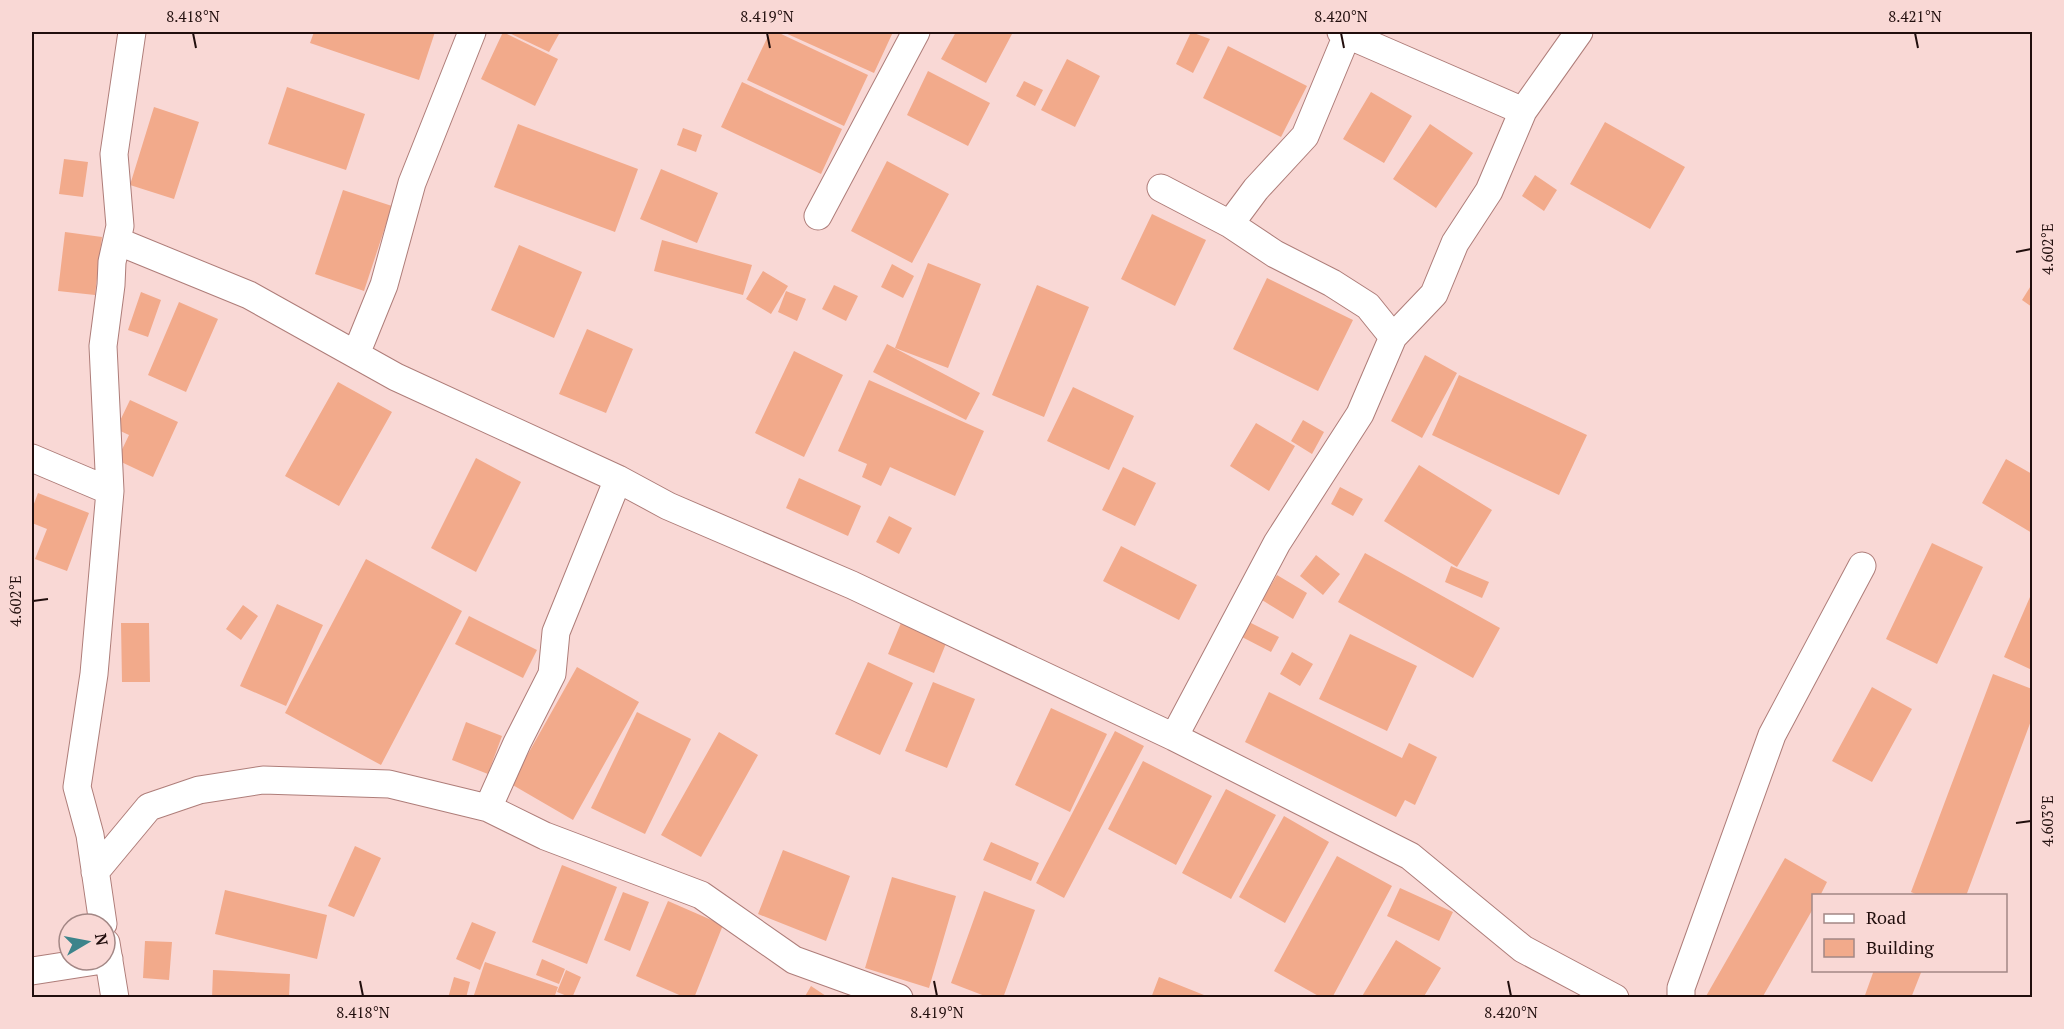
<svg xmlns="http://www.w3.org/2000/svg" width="2064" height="1029" viewBox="0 0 2064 1029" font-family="'PT Serif',serif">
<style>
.building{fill:#f2aa8b}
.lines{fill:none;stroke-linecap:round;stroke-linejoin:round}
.street-casing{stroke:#ae7d79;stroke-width:29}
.street{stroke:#fff;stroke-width:27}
.ticks{fill:none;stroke:#210e0d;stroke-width:2}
.neatline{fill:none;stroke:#210e0d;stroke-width:2}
.ticks-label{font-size:15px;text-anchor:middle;fill:#210e0d}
</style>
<rect width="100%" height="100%" fill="#f9d8d5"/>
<path class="building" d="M314 32H435L419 80 310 43Z
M503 32 558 59 535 106 481 79Z
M507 32H555L559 34 549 52Z
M770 32H777L868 75 844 126 747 80Z
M783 32H893L874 73Z
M956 32H1008L1012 34 986 83 941 59Z
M1191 32 1210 39 1193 73 1176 64Z
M1228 46 1307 86 1281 137 1203 98Z
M1067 59 1100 76 1075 127 1041 110Z
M928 71 990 103 968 146 907 115Z
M1024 81 1043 90 1035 106 1016 96Z
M742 82 842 129 821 174 721 127Z
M287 87 365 114 346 170 268 144Z
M1371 92 1412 116 1384 163 1343 139Z
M154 107 199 122 174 199 130 185Z
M1605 122 1685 167 1650 229 1570 184Z
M518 124 638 169 615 232 494 187Z
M1430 124 1473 153 1436 208 1393 179Z
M683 128 702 135 696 152 677 145Z
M64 159 88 162 83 197 59 194Z
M887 161 949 194 912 263 851 231Z
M661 169 718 193 697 243 640 219Z
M1535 175 1557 190 1544 211 1522 196Z
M343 190 392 206 364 291 315 274Z
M1152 214 1206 240 1175 306 1121 279Z
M65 232 102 237 95 295 58 291Z
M662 240 752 265 743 295 654 271Z
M519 245 582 272 554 338 491 310Z
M928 263 981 284 948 368 895 348Z
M892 264 914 276 903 298 881 287Z
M763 271 788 286 771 314 746 299Z
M1267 278 1353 320 1318 391 1233 349Z
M2032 284V307L2022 300Z
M834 285 858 296 846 321 822 309Z
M1037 285 1089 307 1044 417 992 395Z
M786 291 806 299 797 321 778 312Z
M141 292 161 300 148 337 128 330Z
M179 302 218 319 186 392 148 375Z
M587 329 633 349 606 413 559 394Z
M887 344 980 393 966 420 873 372Z
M794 351 843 375 804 457 755 433Z
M1425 355 1457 373 1422 438 1391 421Z
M1459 375 1587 435 1559 495 1432 435Z
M869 380 984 431 955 496 890 467 881 486 862 477 867 464 838 451Z
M338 382 392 412 339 506 285 476Z
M1073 387 1134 416 1109 470 1047 441Z
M130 400 178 422 153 477 117 460 129 435 116 429Z
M1303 420 1324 432 1312 454 1291 441Z
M1256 423 1295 446 1269 491 1230 466Z
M476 458 521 482 476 572 431 548Z
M2006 459 2032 474V533L1982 503Z
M1419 465 1492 510 1457 567 1384 521Z
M1123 467 1156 483 1135 526 1102 510Z
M799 478 861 506 848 536 786 508Z
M1340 487 1363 499 1353 516 1331 504Z
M38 493 89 513 67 571 35 559 47 529 32 523V509Z
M889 516 912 528 899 554 876 542Z
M1932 543 1983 567 1937 664 1886 639Z
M1121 546 1197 585 1179 620 1103 581Z
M1365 553 1500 628 1473 678 1338 602Z
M1316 555 1340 574 1323 595 1300 576Z
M366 559 462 611 381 765 285 713Z
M1451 566 1489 582 1482 598 1445 582Z
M1277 575 1307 593 1293 619 1262 600Z
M2030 597 2032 598V670L2004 657Z
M277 604 323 625 286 706 240 686Z
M243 605 258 616 241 640 226 629Z
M469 616 537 650 523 678 455 644Z
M1249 622 1279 637 1271 652 1242 637Z
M121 623H149L150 682H122Z
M901 623 947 641 934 673 888 654Z
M1350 634 1417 666 1387 731 1319 699Z
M1292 652 1313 664 1300 686 1280 674Z
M868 662 913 683 880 755 835 734Z
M577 667 639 702 573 820 511 784Z
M1993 674 2032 689V718L1966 896H1920L1911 892Z
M933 682 975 699 947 768 905 751Z
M1872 687 1912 709 1872 782 1832 761Z
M1269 692 1402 758 1409 743 1437 757 1415 805 1405 800 1396 817 1245 742Z
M1051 708 1107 734 1070 812 1015 785Z
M637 712 691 739 645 834 591 808Z
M466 722 502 736 488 774 452 760Z
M1115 731 1144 746 1064 898 1036 883Z
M719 732 758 755 701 857 661 835Z
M1143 761 1212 796 1176 865 1108 829Z
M1226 789 1276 815 1231 899 1182 873Z
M1284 816 1329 842 1285 923 1239 897Z
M991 842 1039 863 1031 881 983 860Z
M355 846 381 858 354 917 328 906Z
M783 850 850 876 826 941 758 914Z
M1337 856 1392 886 1332 998H1322L1274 971Z
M1785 858 1827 882 1820 896H1814V907L1762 998H1705Z
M562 865 617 887 587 964 532 942Z
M892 877 956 896 929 988 865 968Z
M1400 888 1453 912 1439 941 1387 916Z
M225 890 327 915 317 959 215 934Z
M984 891 1035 910 1003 998H990L951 983Z
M623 892 649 902 630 951 604 940Z
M668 901 723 925 694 998H686L636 976Z
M472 922 496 932 480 970 456 959Z
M1396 940 1441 968 1423 998H1361Z
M145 941 172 942 169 980 143 978Z
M542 959 565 969 559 984 536 975Z
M485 962 558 987 554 998H473Z
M213 970 290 974 289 998H212Z
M566 970 581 977 572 998 557 992Z
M1874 970H1922L1911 998H1864Z
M454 977 470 982 466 998H448Z
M1159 977 1209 997V998H1151Z
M811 986 829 998H804Z"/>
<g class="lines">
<g class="street-casing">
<path id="street" d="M1341 32 1523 111
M1347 35 1305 136 1256 189 1230 224 1275 254 1332 283 1368 306 1393 337
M1161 188 1230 224
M818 216 916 32
M117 241 249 295 396 377 618 479 668 506 852 585 1174 737 1410 856 1523 949 1615 998
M356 354 384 285 412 183 472 32
M32 458 110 491
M1174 737 1277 543 1360 414 1393 337 1434 294 1455 243 1489 191 1523 111 1579 32
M488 808 517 743 552 674 556 632 618 479
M95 872 149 807 199 790 263 780 389 784 488 808 545 836 701 895 794 960 899 998
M103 924 90 835 77 787 94 674 110 491 103 346 111 285 112 262 120 226 114 154 132 32
M106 943 115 998
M32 971 109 959
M1681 998V988L1772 735 1862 566"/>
</g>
<use href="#street" class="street"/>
</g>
<path class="ticks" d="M193 33 196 48M767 33 770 48M1341 33 1344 48M1915 33 1918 48M2016 252 2031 249M33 601 48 599M2016 823 2031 821M360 981 363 996M934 981 937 996M1508 981 1511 996"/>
<rect width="2064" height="1029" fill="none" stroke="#f9d8d5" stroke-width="66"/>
<rect x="1812" y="894" width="195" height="78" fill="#f9d8d5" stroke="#a38785" stroke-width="1.5"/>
<rect x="1824" y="914" width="30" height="9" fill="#ffffff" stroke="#a38785" stroke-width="1.5"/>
<text x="1866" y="924" font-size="18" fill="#210e0d">Road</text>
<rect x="1824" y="939" width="30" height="18" fill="#f2aa8b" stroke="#a38785" stroke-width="1.5"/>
<text x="1866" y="954" font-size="18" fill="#210e0d">Building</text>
<g transform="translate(87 942) rotate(80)"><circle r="28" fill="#f9d8d5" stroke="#a38785" stroke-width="1.5"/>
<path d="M0-4.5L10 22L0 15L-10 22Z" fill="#3d848b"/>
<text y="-9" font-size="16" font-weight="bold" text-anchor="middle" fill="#210e0d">N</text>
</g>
<rect x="33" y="33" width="1998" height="963" class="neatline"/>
<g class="ticks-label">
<text x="193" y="22">8.418°N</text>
<text x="767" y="22">8.419°N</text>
<text x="1341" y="22">8.420°N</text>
<text x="1915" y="22">8.421°N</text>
<text transform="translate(2048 249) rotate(-90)" y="5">4.602°E</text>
<text transform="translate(16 601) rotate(-90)" y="5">4.602°E</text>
<text transform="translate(2048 821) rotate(-90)" y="5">4.603°E</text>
<text x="363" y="1018">8.418°N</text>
<text x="937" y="1018">8.419°N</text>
<text x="1511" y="1018">8.420°N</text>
</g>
</svg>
